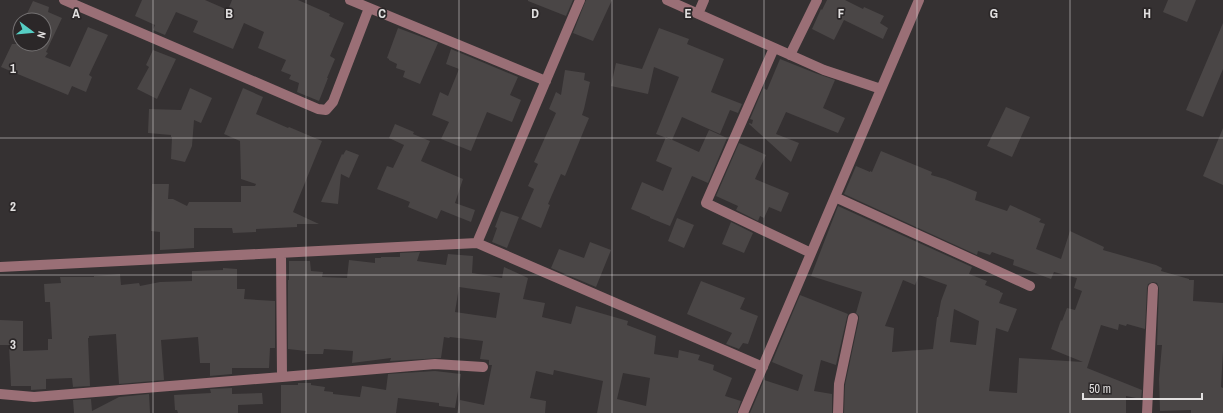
<svg xmlns="http://www.w3.org/2000/svg" width="1223" height="413" viewBox="0 0 1223 413" font-family="'Archivo Narrow',sans-serif">
<style>
.building{fill:#4a4646;fill-rule:evenodd}
.lines{fill:none;stroke-linecap:round;stroke-linejoin:round}
.minor{stroke:#9a6f76;stroke-width:10}
.grid{fill:none;stroke:#e2e0e0;stroke-width:1;stroke-opacity:0.55}
.grid-label{font-size:13px;text-anchor:middle;font-weight:bold;fill:#e2e0e0;stroke:#2b2728;stroke-width:3.5;stroke-linejoin:round;paint-order:stroke}
</style>
<rect width="100%" height="100%" fill="#353132"/>
<path class="building" d="M142 0H205L228 10 232 0H298L330 14 329 16 344 23 330 56 335 59 327 78H328L319 101 297 92 299 83 289 79 291 75 281 71 286 60 258 48 264 32 244 23 233 49 193 32 198 21 176 12 165 35 153 30 155 25 135 16Z
M528 0H573L566 16 528 1Z
M586 0H612L593 41 573 33Z
M827 0H845L863 9 864 7 884 16 880 23 888 28 883 39 844 20 834 40 812 29 821 9 822 10Z
M1168 0H1196L1187 22 1163 12Z
M33 1 49 7 48 12 62 18 46 52 48 53 45 57 70 67 88 27 108 35 89 75 92 77 86 92 72 86 68 95 1 67 12 44H44V19V20H24Z
M1223 23V69L1203 117 1186 110Z
M398 28 438 43 420 84 403 77 405 71 396 68 397 64 389 60V59L387 58Z
M659 28 689 39 687 44 724 59 711 92 742 104 738 113 730 110 720 134 682 117 672 140 656 134 679 77 654 67 648 94 611 86 616 63 642 69Z
M451 49 518 77 510 95 521 100 512 122 487 112 471 151 441 139 449 122 432 115 440 92 448 96 459 69 446 64Z
M153 50 176 59 157 99 137 89 149 67 146 65Z
M780 59 815 73 835 80 823 108 845 118 838 133 786 112 776 134 799 143 791 162 749 124V123L752 124 753 120 750 119 763 88 767 90Z
M565 70 585 73 584 80 590 82 584 109 582 115 589 118 565 176 561 174 548 204 550 205 541 228 521 219 534 189 528 186 538 164 534 162 556 113 549 109 556 92 561 95Z
M190 88 212 98 201 123 194 120 192 146 185 162 171 159 172 137H171V135L148 133 149 109 181 110Z
M243 88 263 97 256 114 288 128 289 127 322 141 293 212 319 224H297V227L256 229V232L233 233 232 228H194V248L160 250V232L151 231 152 184H169L168 199H173L187 206 189 202H241V186H255L256 184 241 179 240 141 224 134Z
M1006 107 1030 117 1012 157 987 146Z
M395 124 414 132 413 134 430 141 421 161 463 179 455 203 475 210 471 222 441 210 437 219 408 207 410 202 377 189 387 166 393 168 404 145 389 138Z
M1223 128V185L1203 176Z
M709 130 727 138 708 183 692 176 670 226 650 218V217L631 209 642 182 663 191 672 168 656 161 666 137 699 152Z
M739 143 766 155 755 179 789 193 781 212 769 207 764 218 760 216 758 221 736 210 738 206 716 196Z
M346 150 359 155 349 178 341 174 338 204 321 202 342 154 343 155Z
M881 151 932 172 931 175 945 179 977 192 975 200 1007 211 1010 205 1041 219 1039 222 1045 224 1036 249 1061 259 1070 231 1104 247 1103 250 1156 265 1162 268 1161 271 1189 279V280H1194L1193 301 1223 303V351L1221 387 1223 388V413H1191V410L1160 411 1159 379 1162 345H1157L1159 288 1157 283 1153 282 1148 284 1147 288 1145 329 1127 324 1126 326 1119 324 1118 330 1101 325 1087 368 1142 390 1141 399 1126 396V413H844L845 385 859 319V316L856 313 862 292 811 276 838 206 972 267 969 274 987 281 985 285 1000 291V292L1003 293 999 303 1017 309 1008 332 996 328 989 391 1017 393 1019 358 1083 362 1051 349 1061 320 1062 321 1067 308 1075 310 1082 291 1074 288 1077 278 1054 272 1051 279 1013 265 1014 260 992 252 990 255 978 251 977 255 844 194 856 166 870 172V171L872 172ZM919 275 947 285 941 301 938 317H937L933 349 892 352 894 328 885 326 903 280 915 285ZM954 309 979 321 976 345 950 342Z
M501 211 519 217 507 248 492 242 497 228 495 227Z
M677 218 694 225 684 248 668 241Z
M731 222 753 233 744 253 722 244Z
M590 242 611 250 596 287 551 268 559 249 584 258Z
M420 252 417 261 446 265 448 254 473 256 472 273 502 278 504 267 528 278 523 299 545 303 542 317 571 324 576 306 628 321 627 325 656 336 654 354 678 358 679 350 700 355 698 360 714 365 713 370 732 378 725 396 741 401 737 413H597L603 381 554 370 553 375 536 371 530 398 546 401 545 413H457L460 400 484 405 492 365H489V360L480 359 483 341 450 337 449 338 444 337 441 358 390 361 391 358 352 363 353 351 324 349 323 354H305L306 351 288 349V280H289V261H310L311 271 323 272 322 277 347 278 349 260 375 263V258H381V257H400V253ZM459 287 500 293 496 318 455 312ZM623 373 650 378 646 406 617 399Z
M223 268 237 269V289H245L244 299 275 301V348H270L269 368H232V374L210 376V363H200L198 337 161 340 164 380 119 384 116 334 89 336V338H88L90 386 73 387 72 378 46 379V389L31 390V386H11L9 345H0V320L23 321V351L48 350V339H52L50 302H45L44 284 61 283 60 277H94V276L120 274 121 285 139 283 140 286 160 282 192 281V271L223 270Z
M701 281 745 298 740 309 758 316 748 344 743 343 739 349 726 344 732 333 687 314Z
M800 295 848 314 847 317 836 365 821 360 814 391 832 394V413H750L764 380 798 391 803 375 772 362Z
M435 371 461 374 455 408 439 406V403L398 398 396 413H281V385H298V383H311V385L325 387 324 391 333 392V394L360 397 362 386 386 390 388 374Z
M232 388V394L262 393 263 404 238 405V413H178L177 410H175L174 395 211 393 210 389Z
M149 394 150 413H74L73 400 91 399 92 411 119 397Z"/>
<g class="lines">
<path class="minor" d="M64 0 318 109 326 110 333 102 369 8
M350 0 546 81
M667 0 824 70 881 89
M698 14 704 0
M774 48 706 203 811 253
M790 55 817 0
M835 197 1030 286
M477 243 580 0
M281 253 282 377
M0 267 477 243 763 367
M0 394 34 397 282 377 435 364 483 367
M743 413 919 0
M838 413 839 384 853 318
M1147 413 1153 288"/>
</g>
<path class="grid" d="M153 0V413M306 0V413M459 0V413M612 0V413M764 0V413M917 0V413M1070 0V413M0 138H1223M0 275H1223"/>
<g class="grid-label">
<text x="76" y="18">A</text>
<text x="229" y="18">B</text>
<text x="382" y="18">C</text>
<text x="535" y="18">D</text>
<text x="688" y="18">E</text>
<text x="841" y="18">F</text>
<text x="994" y="18">G</text>
<text x="1147" y="18">H</text>
<text x="13" y="73">1</text>
<text x="13" y="211">2</text>
<text x="13" y="349">3</text>
</g>
<g transform="translate(32 32) rotate(106)"><circle r="19" fill="#2b2728" stroke="#747172"/>
<path d="M0-3L7 15L0 10L-7 15Z" fill="#56cec4"/>
<text y="-6" font-size="11" font-weight="bold" text-anchor="middle" fill="#e2e0e0">N</text>
</g>
<path d="M1083 393v6h119v-6" fill="none" stroke="#e2e0e0" stroke-width="2"/>
<text x="1089" y="393" font-size="12" fill="#e2e0e0" stroke="#2b2728" stroke-width="3" paint-order="stroke">50 m</text>
</svg>
